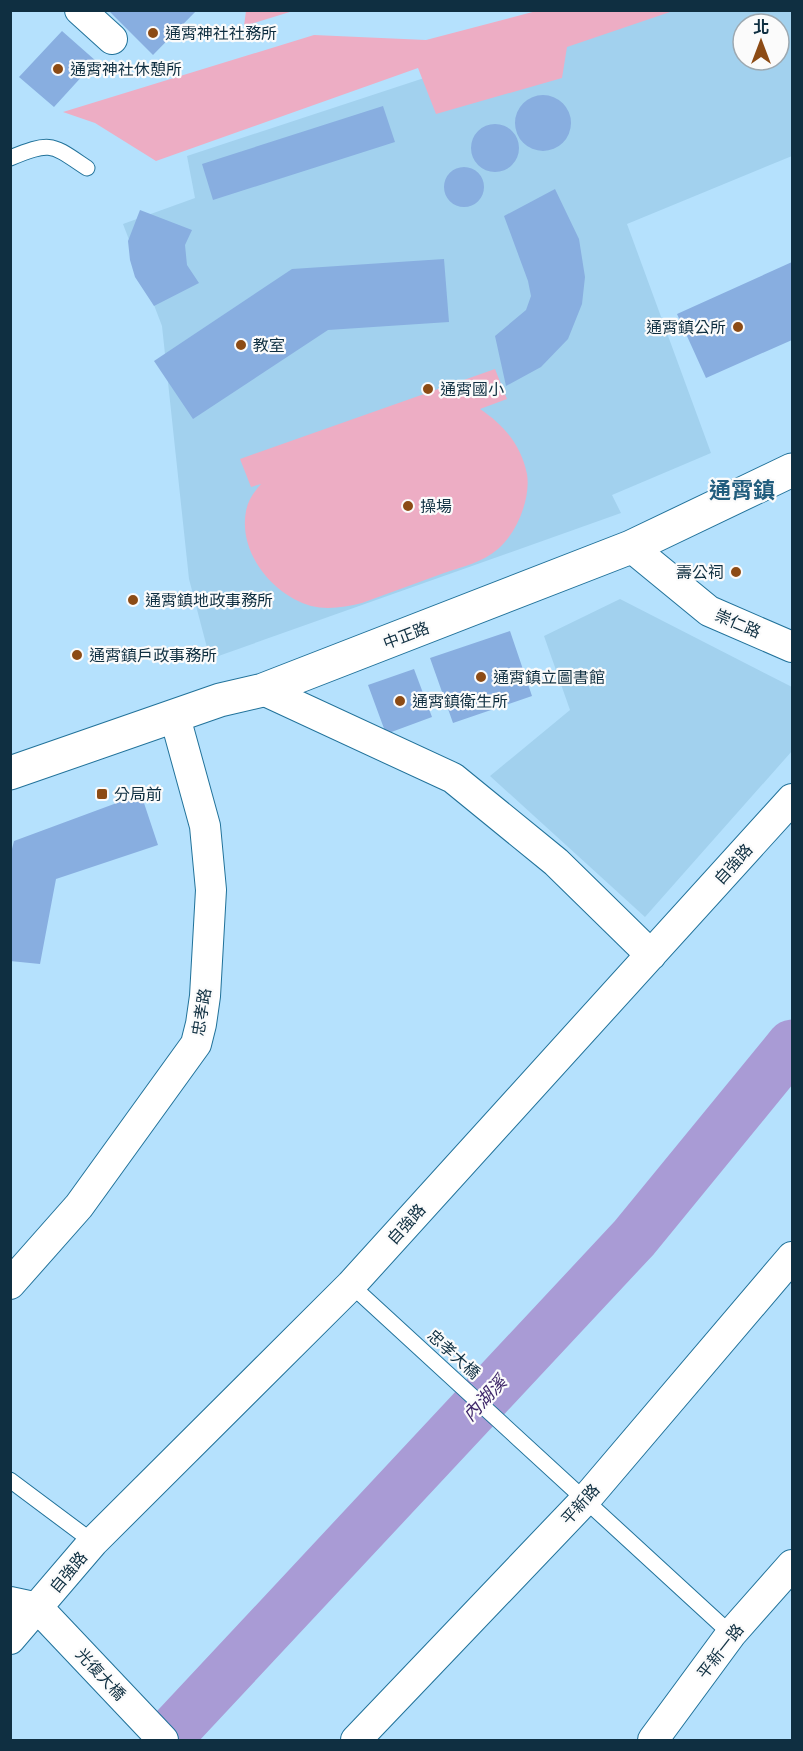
<svg xmlns="http://www.w3.org/2000/svg" width="803" height="1751" viewBox="0 0 803 1751" font-family="'Noto Sans','Noto Sans TC',sans-serif">
<style>
.built{fill:#a2d1ee;fill-rule:evenodd}
.green{fill:#edadc4}
.lines{fill:none;stroke-linecap:round;stroke-linejoin:round}
.river{stroke:#a99bd5;stroke-width:51}
.building{fill:#88aee0}
.lane-casing{stroke:#21729a;stroke-width:17}
.street-casing{stroke:#21729a;stroke-width:32}
.secondary-casing{stroke:#21729a;stroke-width:35}
.lane{stroke:#fff;stroke-width:15}
.street{stroke:#fff;stroke-width:30}
.secondary{stroke:#fff;stroke-width:33}
.poi-dot{fill:#8c4b15;stroke:#fbfbfb;stroke-width:2}
.labels{text-anchor:middle;dominant-baseline:central;stroke-width:4.5;stroke-linejoin:round;paint-order:stroke}
.poi-label{font-size:16px;fill:#0f2f41;stroke:#fbfbfb;text-anchor:start}
.street-label{font-size:16px;fill:#0f2f41;stroke:#fbfbfb}
.water-label{font-size:18px;font-style:italic;fill:#3b2367;stroke:#fbfbfb}
.district-label{font-size:22px;font-weight:bold;fill:#225d7d;stroke:#fbfbfb}
</style>
<rect width="100%" height="100%" fill="#b5e1fd"/>
<path class="built" d="M628 11H792V156L627 224 711 453 612 495 621 513 210 659 189 579 162 326 123 224 195 198 187 156ZM743 24H779V60H743Z
M620 599 792 687V751L645 917 490 776 570 710 544 636Z"/>
<path class="green" d="M540 10 673 11 567 47 562 78 436 114 418 68 156 161 95 123 63 112 314 35 426 40Z
M246 11V10L293 11 244 26Z
M495 369 507 399 480 409C504 425 521 445 527 474 531 498 517 533 498 549 483 562 462 567 444 573 417 583 389 593 362 603 345 607 328 610 311 606 273 595 238 553 246 511 248 500 254 492 261 484L251 487 240 459Z"/>
<g class="lines">
<path class="river" d="M165 1740 634 1238 792 1045"/>
</g>
<path class="building" d="M108 10H197L153 55Z
M62 31 96 61 54 107 19 77Z
M515 123a28 28 0 1 1 56 0a28 28 0 1 1-56 0Z
M383 106 395 142 213 200 202 164Z
M471 148a24 24 0 1 1 48 0a24 24 0 1 1-48 0Z
M444 187a20 20 0 1 1 40 0a20 20 0 1 1-40 0Z
M555 189 579 239 585 277 582 304 568 339 541 367 506 386 495 336 526 310 531 296 528 281 504 216Z
M140 210 192 230 185 245 187 265 199 283 154 306 135 277 130 260 128 241Z
M444 259 449 322 328 330 193 419 154 361 292 269Z
M792 262V340L706 378 677 314Z
M510 631 532 696 453 723 430 658Z
M414 669 432 717 386 734 368 685Z
M141 794 158 845 56 879 40 964 10 961V857L14 841Z"/>
<g class="lines">
<g class="lane-casing">
<path id="lane" d="M10 158C52 141 51 144 87 168
M351 1285 731 1634
M10 1480 93 1542"/>
</g>
<g class="street-casing">
<path id="street" d="M80 10 112 39
M631 547 709 611 792 647
M263 690 453 778 556 862 651 955
M10 1284 79 1206 196 1044 201 1024 205 996 211 890 205 826 175 717
M10 1602 38 1608 163 1740
M10 1639 93 1542 351 1285 792 799
M356 1740 586 1499 792 1257
M653 1740 731 1634 792 1565"/>
</g>
<g class="secondary-casing">
<path id="secondary" d="M10 773 220 700 263 690 631 547 792 470"/>
</g>
<use href="#lane" class="lane"/>
<use href="#street" class="street"/>
<use href="#secondary" class="secondary"/>
</g>
<g class="poi-dot">
<circle cx="153" cy="33" r="6"/>
<circle cx="58" cy="69" r="6"/>
<circle cx="738" cy="327" r="6"/>
<circle cx="241" cy="345" r="6"/>
<circle cx="428" cy="389" r="6"/>
<circle cx="408" cy="506" r="6"/>
<circle cx="736" cy="572" r="6"/>
<circle cx="133" cy="600" r="6"/>
<circle cx="77" cy="655" r="6"/>
<circle cx="481" cy="677" r="6"/>
<circle cx="400" cy="701" r="6"/>
<rect x="96" y="788" width="12" height="12" rx="3"/>
</g>
<g class="labels">
<g class="poi-label">
<text x="165" y="33">通霄神社社務所</text>
<text x="70" y="69">通霄神社休憩所</text>
<text x="726" y="327" text-anchor="end">通霄鎮公所</text>
<text x="253" y="345">教室</text>
<text x="440" y="389">通霄國小</text>
<text x="420" y="506">操場</text>
<text x="724" y="572" text-anchor="end">壽公祠</text>
<text x="145" y="600">通霄鎮地政事務所</text>
<text x="89" y="655">通霄鎮戶政事務所</text>
<text x="493" y="677">通霄鎮立圖書館</text>
<text x="412" y="701">通霄鎮衛生所</text>
<text x="114" y="794">分局前</text>
</g>
<g class="street-label">
<text transform="translate(738 623) rotate(23)">崇仁路</text>
<text transform="translate(406 635) rotate(-21)">中正路</text>
<text transform="translate(733 864) rotate(-48)">自強路</text>
<text transform="translate(201 1012) rotate(-81)">忠孝路</text>
<text transform="translate(406 1224) rotate(-48)">自強路</text>
<text transform="translate(454 1354) rotate(42)">忠孝大橋</text>
<text transform="translate(580 1504) rotate(-48)">平新路</text>
<text transform="translate(68 1572) rotate(-50)">自強路</text>
<text transform="translate(720 1651) rotate(-52)">平新一路</text>
<text transform="translate(101 1674) rotate(47)">光復大橋</text>
</g>
<g class="water-label">
<text transform="translate(484 1398) rotate(-47)">內湖溪</text>
</g>
<g class="district-label">
<text x="742" y="489">通霄鎮</text>
</g>
</g>
<rect width="803" height="1751" fill="none" stroke="#0f2f41" stroke-width="24"/>
<g transform="translate(761 42)"><circle r="28" fill="#fbfbfb" stroke="#9da9b1" stroke-width="1.5"/>
<path d="M0-4.5L10 22L0 15L-10 22Z" fill="#8c4b15"/>
<text y="-9" font-size="16" font-weight="bold" text-anchor="middle" fill="#0f2f41">北</text>
</g>
</svg>
